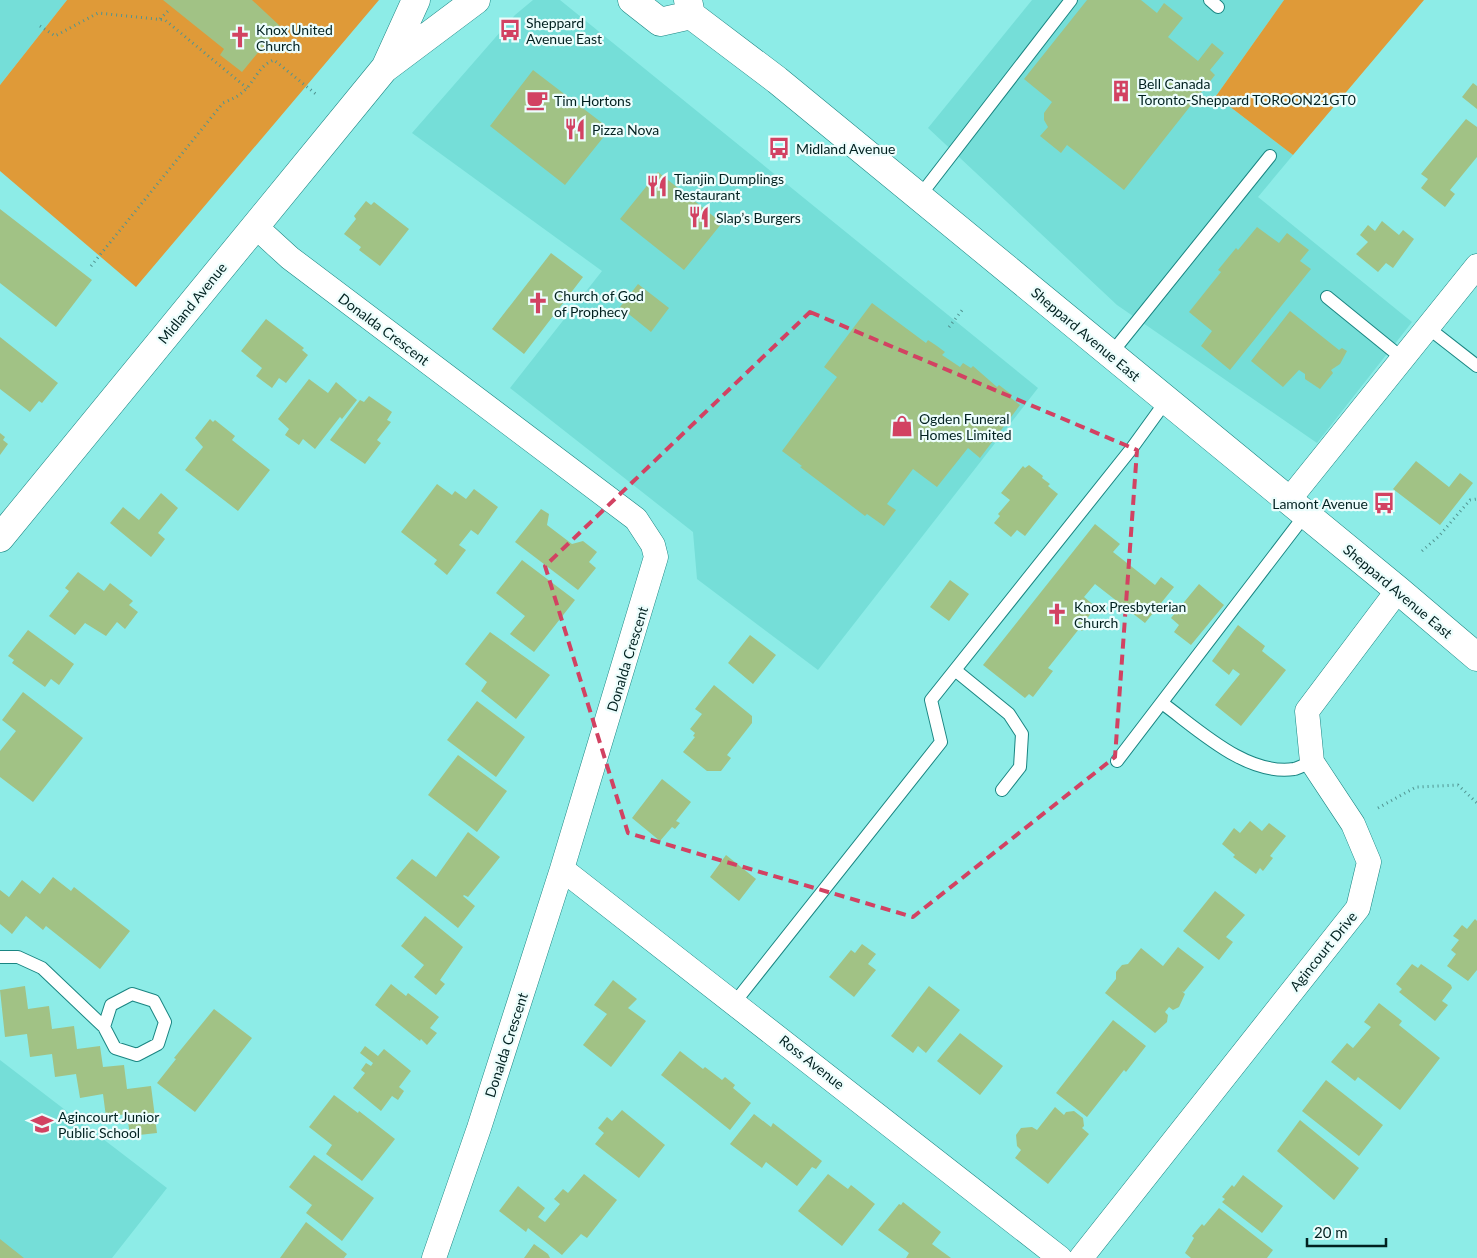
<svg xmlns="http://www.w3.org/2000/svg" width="1477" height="1258" viewBox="0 0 1477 1258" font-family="Lato,sans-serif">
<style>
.built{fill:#75ded8}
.green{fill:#df9a38}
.building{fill:#a1c285}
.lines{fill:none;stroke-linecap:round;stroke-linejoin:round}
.service-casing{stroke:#1a8582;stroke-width:14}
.minor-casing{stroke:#1a8582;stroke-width:25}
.secondary-casing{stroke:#1a8582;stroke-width:29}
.path{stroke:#519491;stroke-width:3;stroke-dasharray:1 4;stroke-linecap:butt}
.service{stroke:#fff;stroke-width:12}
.minor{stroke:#fff;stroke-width:24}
.secondary{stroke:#fff;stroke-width:28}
.marked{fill:none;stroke:#d24262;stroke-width:4;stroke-dasharray:10 6;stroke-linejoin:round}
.labels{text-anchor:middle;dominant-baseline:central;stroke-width:4.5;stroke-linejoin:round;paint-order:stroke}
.poi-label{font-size:14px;fill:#022120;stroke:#ecfdfc;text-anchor:start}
.street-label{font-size:14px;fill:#022120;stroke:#ecfdfc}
</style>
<rect width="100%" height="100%" fill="#8dece7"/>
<path class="built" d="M0 0H67L0 85Z
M533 0H560L1038 388 818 670 697 579 693 532 510 388 602 271 412 133 515 15Z
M1032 0H1284L1216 96 1293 155 1258 197 1412 322 1317 443 1117 305 928 128Z
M0 1060 167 1188 112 1258H0Z"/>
<path class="green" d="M67 0H379L136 287 0 171V85Z
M1284 0H1424L1293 155 1216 96Z"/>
<path class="building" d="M163 0H252L280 26 242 72 220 55 224 49Z
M1087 0H1141L1157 13 1164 3 1183 18 1168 37 1198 61 1212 43 1224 53 1210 70 1215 75 1124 190 1067 145 1061 153 1040 136 1048 127 1044 120V113L1052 102 1024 79Z
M533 70 610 129 565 185 490 126Z
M1473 83 1477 86V109L1462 97Z
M1466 119 1477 127V157L1450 190 1455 194 1445 207 1421 188 1428 179 1421 174Z
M658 172 722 223 684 270 620 219Z
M366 201 371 205 374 202 409 229 380 266 359 250 361 247 344 234 356 219 354 216Z
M0 209 92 280 56 327 0 283Z
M1382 221 1399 235 1403 230 1414 239 1393 268 1386 263 1378 272 1356 254 1368 242 1360 235 1368 225 1375 231Z
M1257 227 1279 243 1287 233 1309 250 1300 261 1311 269 1230 370 1201 346 1212 331 1189 312 1221 272 1218 270 1236 248 1238 250Z
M551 253 583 277 524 354 492 329Z
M638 284 669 308 651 332 620 307Z
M872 303 926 343 928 340 937 346 945 352 942 355 960 367 963 363 971 368 973 366 997 387 999 385 1012 395 1011 398 1020 405 980 458 968 448 937 487 913 469 887 504 896 510 884 526 867 514 865 516 800 467 802 466 782 451 837 377 824 367Z
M1290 311 1339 350 1342 348 1347 351 1340 364 1331 370 1333 373 1320 389 1305 379V374L1299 370 1283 387 1251 361Z
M266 319 304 348 302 350 308 355 286 383 279 378 272 388 256 376 262 368 241 351Z
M0 337 58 383 42 403 39 401 30 412 0 389Z
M309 379 328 393 336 382 357 400 342 419 340 417 315 449 303 439 299 445 285 435 289 429 278 419Z
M369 396 392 412 387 420 391 422 377 440 381 443 365 464 330 440 360 400 364 402Z
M210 419 213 422 215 420 235 436 232 440 270 470 238 511 185 470 203 447 195 438Z
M0 433 5 437 3 440 8 444 0 455Z
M1416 461 1449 487 1460 473 1473 483 1440 525 1393 489Z
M1029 465 1043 476 1042 478 1050 484 1048 486 1058 494 1025 536 1017 530 1011 537 994 523 1000 516 998 514 1010 500 1001 493 1023 466 1025 468Z
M437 484 452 495 455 491 466 499 474 489 498 507 478 535 471 530 459 545 466 550 447 575 434 564 437 560 401 532Z
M161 493 178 508 158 533 165 539 151 557 110 523 123 507 139 520Z
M541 509 549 514 547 525 572 544 583 541 597 552 589 562 596 568 578 590 515 542Z
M1095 524 1120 544 1113 552 1155 585 1161 577 1174 587 1145 623 1095 584 1084 597 1096 607 1085 621 1088 623 1082 631 1079 629 1048 668 1053 671 1033 697 1029 694 1025 698 983 665Z
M522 560 575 600 534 652 510 634 525 616 496 593Z
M78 572 104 591 110 583 133 601 129 605 138 612 125 629 117 622 106 636 85 623 75 635 49 616 69 591 65 588Z
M950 580 969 594 949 621 930 607Z
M1199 584 1224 605 1191 645 1174 632 1179 625 1171 618Z
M1238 625 1265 646 1262 651 1286 670 1241 726 1215 705 1240 674 1233 669 1229 675 1212 661Z
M28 630 74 664 59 685 51 679 45 687 12 663 14 660 8 656Z
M490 632 550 675 516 719 481 691 487 682 465 664Z
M750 635 776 655 753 684 728 663Z
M714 685 752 716V723L727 755 731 758 721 771H707L683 752 695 737 693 736 695 733 690 729 702 714 695 709Z
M23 692 83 738 33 802 0 777V751L16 731 2 720Z
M477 701 525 737 496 777 447 740Z
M458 755 507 791 477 832 428 795Z
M662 779 691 802 676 821 680 823 675 829 672 827 660 841 632 818Z
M1250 821 1262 831 1269 823 1286 836 1270 856 1273 858 1263 871 1260 868 1256 874 1233 857 1235 855 1222 844 1234 828 1240 833Z
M468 832 500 857 468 897 464 895 463 896 475 906 458 928 396 878 412 859 436 877Z
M726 855 756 879 739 901 710 877Z
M53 877 71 891 74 887 130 931 100 969 46 926 43 930 26 916 12 934 0 924V890L9 897 22 880 40 894Z
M1215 891 1245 915 1226 937 1233 942 1219 960 1183 931Z
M425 916 463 947 440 980 445 984 436 995 414 977 424 965 401 946Z
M1475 919 1477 921V970L1468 981 1447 966 1456 954 1451 950 1459 940 1453 936 1462 925 1467 929Z
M862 944 876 954 868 964 876 970 854 997 829 977 851 950 855 953Z
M1178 947 1204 967 1184 992 1182 991 1185 994 1179 1007 1173 1010 1169 1007 1165 1012 1168 1015 1167 1022 1155 1033 1105 993 1116 979V972L1122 965 1128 964 1141 948 1163 966Z
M1412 964 1418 968 1421 964 1451 985 1452 988 1442 1001 1448 1005 1435 1021 1399 992 1402 989 1396 984Z
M613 980 637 999 628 1008 646 1021 611 1067 583 1045 607 1014 594 1005Z
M391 984 406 996 408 993 439 1017 430 1028 437 1033 427 1045 421 1039 420 1041 375 1005Z
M25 986 28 1009 49 1006 52 1029 74 1026 77 1049 100 1046 103 1067 124 1065 127 1089 151 1086 157 1133 130 1136 127 1114 106 1117 103 1094 80 1098 76 1074 55 1077 52 1054 30 1057 27 1034 5 1037 0 990Z
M929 986 960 1010 926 1053 918 1046 913 1053 891 1036Z
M1379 1003 1402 1021 1399 1025 1440 1058 1400 1110 1358 1077 1355 1081 1331 1062 1347 1043 1353 1048 1371 1027 1364 1022Z
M214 1009 252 1038 195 1112 157 1083 176 1059 174 1058Z
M1113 1020 1146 1046 1126 1072 1124 1070 1087 1117 1056 1093Z
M960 1033 1003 1066 980 1095 937 1061Z
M365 1046 378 1056 384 1049 411 1071 399 1087 404 1091 398 1100 392 1096 381 1111 353 1088 365 1073 361 1070 366 1063 371 1066 373 1063 360 1053Z
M680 1051 703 1069 705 1067 722 1080 725 1077 735 1085 733 1088 751 1103 730 1130 661 1075Z
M1326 1080 1383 1125 1359 1156 1302 1111Z
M334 1095 358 1113 359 1111 395 1139 362 1181 326 1154 332 1145 309 1127Z
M1055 1107 1064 1115 1066 1112 1074 1111 1083 1118 1084 1126 1082 1128 1089 1134 1048 1184 1015 1158 1021 1150 1017 1146 1016 1135 1021 1128 1032 1127 1037 1130Z
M622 1110 665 1145 639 1178 595 1144 604 1133 598 1128 607 1117 612 1121Z
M754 1114 771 1127 773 1123 822 1161 816 1169 812 1167 797 1186 766 1162 762 1168 730 1144Z
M1300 1120 1359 1168 1334 1200 1277 1151Z
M314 1155 374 1198 342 1241 306 1213 312 1205 289 1187Z
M584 1174 617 1200 587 1238 581 1234 562 1255 528 1228 526 1232 499 1211 518 1186 545 1208 538 1217 545 1222 560 1204 554 1199 563 1189 568 1193Z
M828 1174 848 1189 851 1185 875 1204 842 1246 798 1211Z
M1243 1175 1283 1206 1262 1233 1222 1202 1225 1199 1222 1197 1232 1185 1234 1187Z
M903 1202 941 1232 932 1244 951 1258H906L909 1253 878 1230 899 1204 901 1205Z
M1219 1208 1273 1250 1267 1258H1191L1185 1253 1194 1238 1192 1236 1202 1224 1204 1226Z
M306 1222 347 1254 344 1258H280Z
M0 1239 24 1258H0Z
M534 1244 548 1254 550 1258H524Z"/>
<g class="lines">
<g class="service-casing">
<path id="service" d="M1210 0 1218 7
M919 197 1071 0
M1327 297 1402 358
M1427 327 1477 366
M1110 355 1270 156
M955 670 1009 714 1022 734 1020 767 1002 790
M1162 703C1198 729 1246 776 1294 769 1299 768 1306 764 1312 762
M1117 761 1305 515
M0 957H18L42 968 104 1027 115 1048 137 1055 158 1044 165 1022 154 1001 132 994 111 1005 104 1027
M735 1002 941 742 931 700 1132 448 1166 401"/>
</g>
<g class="minor-casing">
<path id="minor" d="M255 226 290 258 636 519 653 545 656 557 562 869 479 1128 434 1258
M1288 501 1477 266
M562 869 1060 1258
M1081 1258 1358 908 1369 862 1353 824 1312 762 1307 711 1398 590"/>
</g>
<g class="secondary-casing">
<path id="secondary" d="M632 0 660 22 691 15
M688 0 691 15 777 80 1398 590 1477 657
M386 66 416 0
M0 538 384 69 476 0"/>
</g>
<path class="path" d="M160 19 168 11
M40 26 55 36 98 13 165 20 247 88
M91 266 223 103C232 99 240 96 247 88 256 78 260 65 274 60L317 95
M949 327 963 309
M1422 551 1439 536 1470 500 1477 499
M1378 808 1416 787 1458 785 1477 803"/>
<use href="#service" class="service"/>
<use href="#minor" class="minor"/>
<use href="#secondary" class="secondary"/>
</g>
<path class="marked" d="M810 312 1137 450 1115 757 913 917 628 833 545 566Z"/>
<defs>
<g id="bus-bare" transform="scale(1.725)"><path d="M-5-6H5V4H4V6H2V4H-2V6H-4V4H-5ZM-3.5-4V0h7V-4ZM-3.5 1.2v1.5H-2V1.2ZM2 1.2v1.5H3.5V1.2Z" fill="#d24262" stroke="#ecfdfc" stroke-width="2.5" paint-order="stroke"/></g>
<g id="church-bare" transform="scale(1.725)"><path d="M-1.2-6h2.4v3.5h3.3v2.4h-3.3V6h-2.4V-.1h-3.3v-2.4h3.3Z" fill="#d24262" stroke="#ecfdfc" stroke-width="2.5" paint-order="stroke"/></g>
<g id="building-bare" transform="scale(1.725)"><path d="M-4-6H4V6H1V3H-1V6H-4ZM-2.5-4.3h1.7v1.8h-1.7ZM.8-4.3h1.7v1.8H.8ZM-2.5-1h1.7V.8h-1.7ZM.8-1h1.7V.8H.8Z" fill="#d24262" stroke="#ecfdfc" stroke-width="2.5" paint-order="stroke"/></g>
<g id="cafe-bare" transform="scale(1.725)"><path d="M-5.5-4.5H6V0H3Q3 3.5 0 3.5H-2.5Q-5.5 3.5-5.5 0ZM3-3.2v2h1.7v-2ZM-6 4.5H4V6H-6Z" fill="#d24262" stroke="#ecfdfc" stroke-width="2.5" paint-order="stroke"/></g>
<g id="restaurant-bare" transform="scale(1.725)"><path d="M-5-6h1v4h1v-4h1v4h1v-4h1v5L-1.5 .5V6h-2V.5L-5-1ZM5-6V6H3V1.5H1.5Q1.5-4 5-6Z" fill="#d24262" stroke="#ecfdfc" stroke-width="2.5" paint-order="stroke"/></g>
<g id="shop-bare" transform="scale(1.725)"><path d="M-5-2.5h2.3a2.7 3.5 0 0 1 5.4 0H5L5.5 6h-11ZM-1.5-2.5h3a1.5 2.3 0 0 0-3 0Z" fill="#d24262" stroke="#ecfdfc" stroke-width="2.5" paint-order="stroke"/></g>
<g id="school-bare" transform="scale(1.725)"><path d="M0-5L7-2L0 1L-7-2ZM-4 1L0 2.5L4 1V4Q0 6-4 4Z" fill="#d24262" stroke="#ecfdfc" stroke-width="2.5" paint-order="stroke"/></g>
</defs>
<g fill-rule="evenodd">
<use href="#bus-bare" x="510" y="30"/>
<use href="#church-bare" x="240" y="37"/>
<use href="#building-bare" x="1121" y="91"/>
<use href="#cafe-bare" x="537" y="100"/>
<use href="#restaurant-bare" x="575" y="129"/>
<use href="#bus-bare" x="779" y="148"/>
<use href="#restaurant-bare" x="657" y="186"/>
<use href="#restaurant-bare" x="699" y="217"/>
<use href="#church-bare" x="538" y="303"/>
<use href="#shop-bare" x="902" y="426"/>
<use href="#bus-bare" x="1384" y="503"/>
<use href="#church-bare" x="1057" y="614"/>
<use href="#school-bare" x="42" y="1124"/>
</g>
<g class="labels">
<g class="poi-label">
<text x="526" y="22">Sheppard<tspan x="526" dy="16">Avenue East</tspan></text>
<text x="256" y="29">Knox United<tspan x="256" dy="16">Church</tspan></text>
<text x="1138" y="83">Bell Canada<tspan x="1138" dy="16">Toronto-Sheppard TOROON21GT0</tspan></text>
<text x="554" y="100">Tim Hortons</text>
<text x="592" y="129">Pizza Nova</text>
<text x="796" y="148">Midland Avenue</text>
<text x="674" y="178">Tianjin Dumplings<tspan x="674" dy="16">Restaurant</tspan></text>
<text x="716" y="217">Slap’s Burgers</text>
<text x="554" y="295">Church of God<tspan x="554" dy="16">of Prophecy</tspan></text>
<text x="919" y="418">Ogden Funeral<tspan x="919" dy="16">Homes Limited</tspan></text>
<text x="1368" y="503" text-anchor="end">Lamont Avenue</text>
<text x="1074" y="606">Knox Presbyterian<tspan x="1074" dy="16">Church</tspan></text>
<text x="58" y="1116">Agincourt Junior<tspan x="58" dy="16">Public School</tspan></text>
</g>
<g class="street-label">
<text transform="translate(192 303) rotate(-51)">Midland Avenue</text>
<text transform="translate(384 329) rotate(37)">Donalda Crescent</text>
<text transform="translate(1086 334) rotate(40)">Sheppard Avenue East</text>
<text transform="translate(1398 591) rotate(40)">Sheppard Avenue East</text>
<text transform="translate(627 659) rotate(-73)">Donalda Crescent</text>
<text transform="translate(1323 951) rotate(-51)">Agincourt Drive</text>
<text transform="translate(506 1045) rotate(-72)">Donalda Crescent</text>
<text transform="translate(812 1062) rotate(38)">Ross Avenue</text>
</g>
</g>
<path d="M1307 1238v8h79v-8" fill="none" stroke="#022120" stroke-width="2.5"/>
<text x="1314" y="1238" font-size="15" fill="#022120" stroke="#ecfdfc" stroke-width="4" paint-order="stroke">20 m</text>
</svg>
